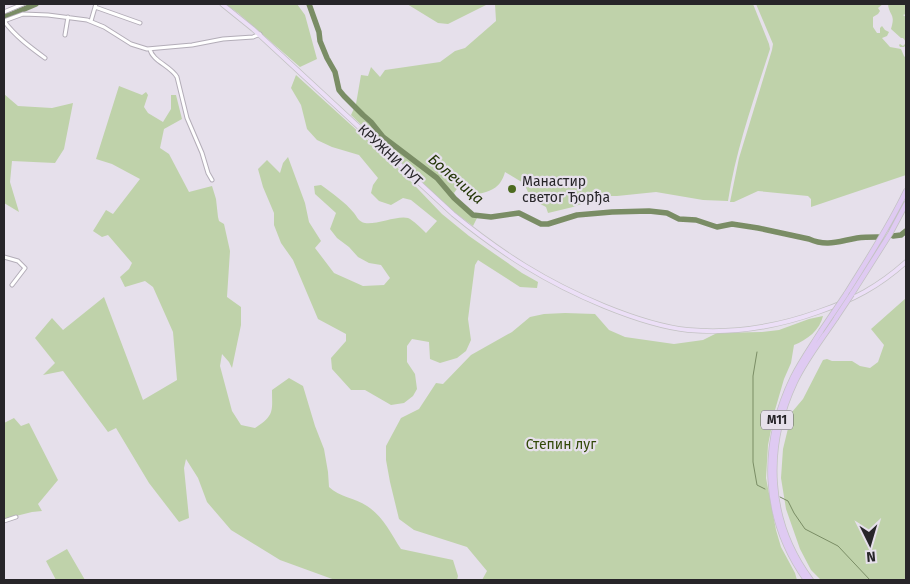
<svg xmlns="http://www.w3.org/2000/svg" width="910" height="584" viewBox="0 0 910 584" font-family="'Fira Sans',sans-serif">
<style>
.green{fill:#bfd2aa}
.lines{fill:none;stroke-linecap:round;stroke-linejoin:round}
.stream{stroke:#7a8d65;stroke-width:1}
.river{stroke:#7a8d65;stroke-width:5.5}
.minor-casing{stroke:#b3adb8;stroke-width:5}
.major-casing{stroke:#c3c2c3;stroke-width:5.5}
.highway-casing{stroke:#c3c2c3;stroke-width:6}
.minor{stroke:#fff;stroke-width:3}
.major{stroke:#ecdff7;stroke-width:4}
.highway{stroke:#dfcaf2;stroke-width:4.5}
.highway-bridge-casing{stroke:#c3c2c3;stroke-width:6;stroke-linecap:butt}
.highway-bridge{stroke:#dfcaf2;stroke-width:4.5}
.poi-dot{fill:#4d6b20;stroke:#e6e0eb;stroke-width:2}
.labels{text-anchor:middle;dominant-baseline:central;stroke-width:4.5;stroke-linejoin:round;paint-order:stroke}
.shield{fill:#e6e0eb;stroke:#605d63;stroke-width:1}
.shield-label{font-size:12px;font-weight:bold;fill:#272529}
.street-label{font-size:14px;fill:#272529;stroke:#e6e0eb}
.poi-label{font-size:14px;fill:#272529;stroke:#e6e0eb;text-anchor:start}
.park-label{font-size:14px;fill:#314807;stroke:#e6e0eb}
.water-label{font-size:15px;font-style:italic;fill:#233506;stroke:#e6e0eb}
</style>
<rect width="100%" height="100%" fill="#e6e0eb"/>
<path class="green" d="M225 4H297L305 15 317 59 300 67 238 13Z
M407 4H488L448 24 438 23Z
M495 4H753L769 44 770 49C754 99 736 149 728 201L703 200 656 192 617 196H603L573 207 548 213 546 207C534 201 528 196 525 184L505 172C504 176 502 180 500 183 494 191 479 196 469 193 466 191 462 188 459 186L454 193C459 201 469 214 479 214L473 226 454 212 392 155 351 115 356 104 361 75 368 76 371 67 380 77 385 70 440 62 455 51 465 48 496 21Z
M756 4H883L878 8 880 11 878 14 873 17V27L877 33H880V28L882 26 885 30 889 32 887 36 882 38 890 47 901 49 904 56 906 58V175L811 207V199L808 196 758 191 734 202H730L739 158 772 50 773 44Z
M888 4H906V14L903 15 906 17V45L904 47H900L899 45 900 44 903 46 905 44 906 42 903 38H901L891 29C896 13 889 16 888 4Z
M296 75 394 164 442 214 469 236 522 273 538 282 537 288 520 287 478 260 475 265 468 319 471 340 466 351 457 358 440 363 430 359 429 342 412 339 407 346V362L415 374 417 389 413 396 404 403 391 405 365 390H351L332 369 331 358 346 341V334L318 319 293 260 281 243 274 225V213L263 187 258 169 267 160 280 173 283 163 288 157 305 203 309 222 321 241 315 248 334 273 363 286 384 285 390 278 381 265 369 263 358 257 349 247 337 238 330 229 336 213 315 194 314 186 321 185C332 193 345 202 354 213 357 217 359 222 365 223 376 225 398 215 408 218 413 220 422 229 426 233L437 221 411 200 403 198 391 205 379 201 371 193 373 185 378 178 359 155 332 147 317 140 307 129 301 105 291 88Z
M119 86 142 95 146 92 148 95 144 107 148 113 163 122 171 109V95H176L182 119 164 129 160 148 169 154 189 192 212 186 216 199 218 217 219 221 224 224 230 251 227 297 241 307V325L232 368 229 362 222 354 220 366 232 411 241 425 255 428C275 415 272 411 272 390L289 378 303 386 315 426 324 449 328 472 329 487C339 497 355 498 367 506 383 516 391 534 401 549L453 560 458 576 457 580H335L280 560 231 530 207 502 198 478 186 459 184 468 189 518 179 522 149 483 116 428 108 432 63 371 43 375 55 363 35 338 52 318 63 330 104 297 143 400 177 380 173 332 153 287 145 281 125 287 120 277 129 269 132 263 108 235 102 237 93 231 106 210 113 214 140 179 112 164 96 159Z
M4 94 18 106 52 108 73 103 64 149 55 163 12 161 10 182 19 212 4 203Z
M906 298V580H821L811 570 800 549 786 509 781 478 783 449 792 412 803 399 823 360 827 359 832 361H852L860 366 870 368 878 362 884 345 871 329Z
M565 313 595 314 609 330 625 337 674 344 703 340 717 333 762 332 779 330 809 319 823 316C820 330 807 340 794 345L791 363 784 379 775 410 768 445 766 478 776 530 781 547 795 573 797 580H482L487 571 467 547 414 530 399 519 390 482 386 460V446L401 418 419 409 436 383 443 384 471 355 512 332 530 317 544 314Z
M14 418 21 426 29 423 58 480 38 504 42 511 32 512 4 519V423Z
M67 549 85 580H56L46 561Z"/>
<g class="lines">
<path class="stream" d="M757 352 753 376V462L757 485 765 489
M780 497 788 501 794 513 805 529 838 546 870 580"/>
<path class="river" d="M309 4 319 32 320 41 327 58 335 72 339 90 344 96 363 115 371 122 383 137 437 178 454 198 473 215 491 217 519 213 541 224H548L577 215 612 212 649 211 667 213 679 219 696 220 717 227 732 224 758 228 809 239C827 247 839 241 857 238 864 237 871 237 878 237
M4 16 10 15 36 4
M893 236 901 235 906 231"/>
<g class="minor-casing">
<path id="minor" d="M95 7 140 23
M4 12 23 4
M4 21 23 14 48 15 87 20 104 27 131 44 147 49 192 45 223 39 253 37 260 34
M4 21C15 36 30 47 45 58
M91 21 96 4
M65 35 68 17
M150 49C152 61 171 66 177 77L187 118 202 153 208 173 212 180
M4 257 18 261 25 268 12 285
M4 521 16 517"/>
</g>
<g class="major-casing">
<path id="major" d="M222 4 253 29 453 214C502 254 546 282 604 306 631 317 659 327 688 330 732 334 776 327 818 312 853 300 878 287 906 262"/>
</g>
<g class="highway-casing">
<path id="highway" d="M846 294C867 260 889 227 906 191
M852 294 890 234 906 204
M806 580C762 518 760 445 793 377 801 361 811 347 821 331
M811 580C767 521 764 448 795 382 806 359 822 339 836 318"/>
</g>
<use href="#minor" class="minor"/>
<use href="#major" class="major"/>
<use href="#highway" class="highway"/>
<g class="highway-bridge-casing">
<path id="highway-bridge" d="M836 318 852 294
M821 331 846 294"/>
</g>
<use href="#highway-bridge" class="highway-bridge"/>
</g>
<circle class="poi-dot" cx="512" cy="189" r="5"/>
<g class="labels">
<rect class="shield" x="761" y="410.5" width="32" height="19" rx="4"/>
<g class="shield-label">
<text x="777" y="420">M11</text>
</g>
<g class="street-label">
<text transform="translate(390 155) rotate(43)">КРУЖНИ ПУТ</text>
</g>
<g class="poi-label">
<text x="522" y="181">Манастир<tspan x="522" dy="16">светог Ђорђа</tspan></text>
</g>
<g class="park-label">
<text x="561" y="444">Степин луг</text>
</g>
<g class="water-label">
<text transform="translate(456 179) rotate(41)">Болечица</text>
</g>
</g>
<rect width="910" height="584" fill="none" stroke="#272529" stroke-width="10"/>
<g transform="translate(870 544) rotate(175)" stroke="#e6e0eb" stroke-width="4" paint-order="stroke">
<path d="M0-4L9 19L0 12L-9 19Z" fill="#272529"/>
<text y="-8" font-size="14" font-weight="bold" text-anchor="middle" fill="#272529">N</text>
</g>
</svg>
